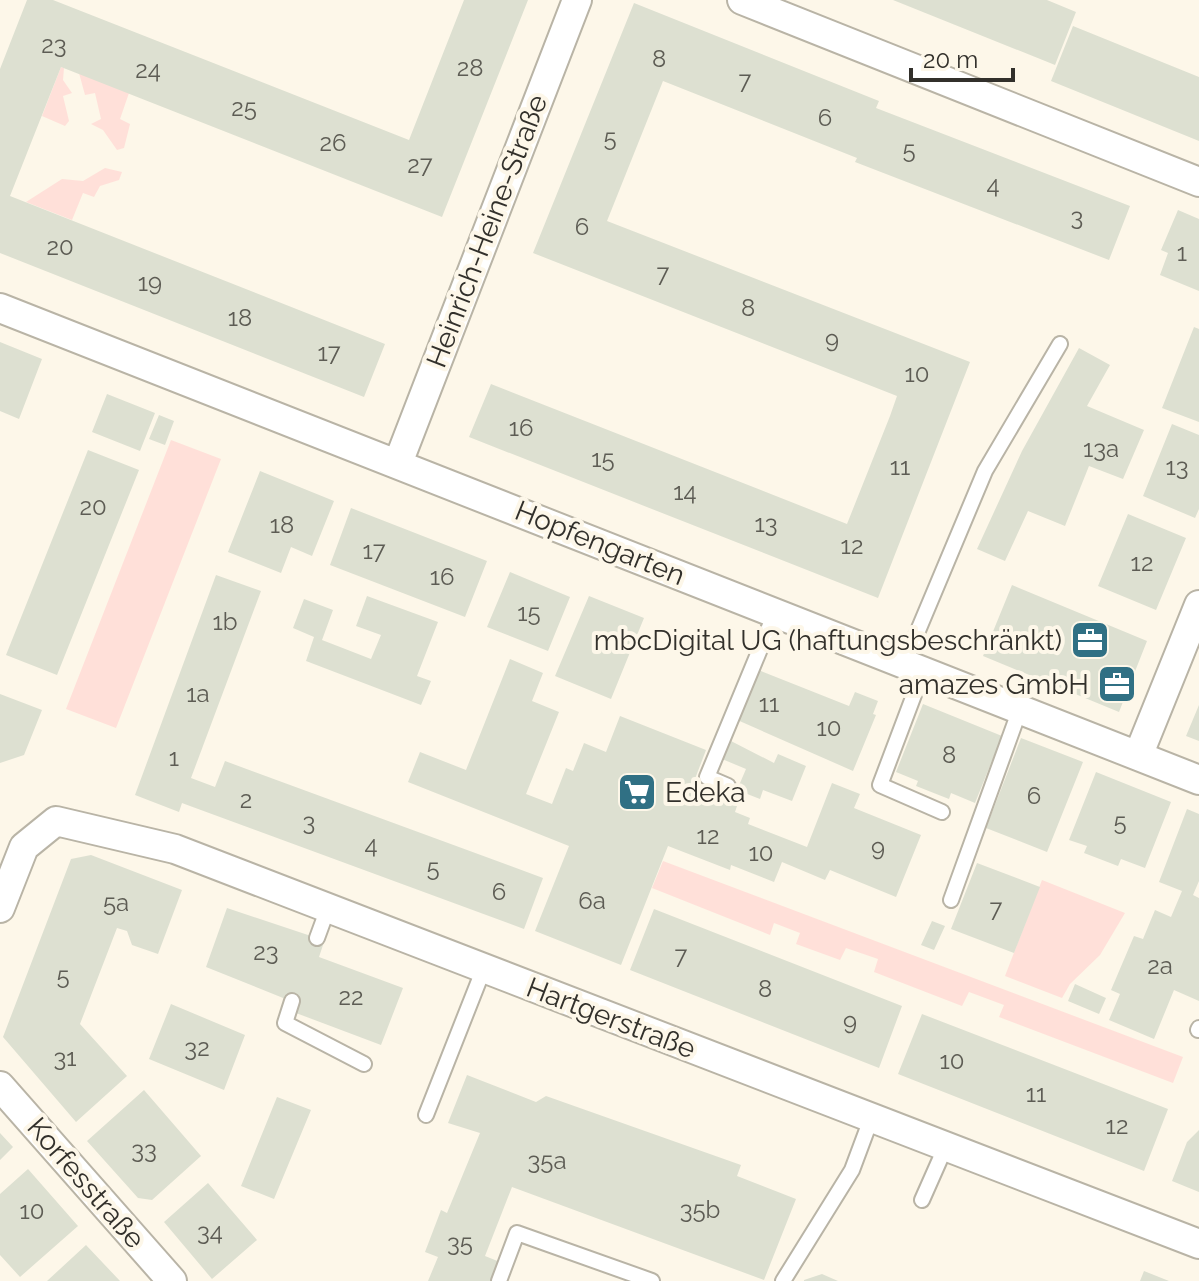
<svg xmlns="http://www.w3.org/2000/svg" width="1199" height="1281" viewBox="0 0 1199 1281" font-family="Raleway,sans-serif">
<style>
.green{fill:#ffe0d9}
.building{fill:#dde0d1}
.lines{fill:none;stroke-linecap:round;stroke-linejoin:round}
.lane-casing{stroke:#b9b4a6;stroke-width:18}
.street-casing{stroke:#b9b4a6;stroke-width:32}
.lane{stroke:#fff;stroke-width:14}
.street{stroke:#fff;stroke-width:28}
.labels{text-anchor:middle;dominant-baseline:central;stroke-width:8;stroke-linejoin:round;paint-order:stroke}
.number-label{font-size:24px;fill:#5d5c54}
.street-label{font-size:28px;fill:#32302b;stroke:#fdf7e9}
.poi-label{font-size:28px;fill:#32302b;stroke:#fdf7e9;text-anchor:end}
</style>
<rect width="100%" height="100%" fill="#fdf7e9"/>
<path class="green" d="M61 67 64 68 63 80 72 93 63 96 69 121 65 126 42 116Z
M79 73 129 93 120 119 130 124 124 148 117 150 103 130 91 124 101 119 95 93 85 95Z
M105 168 122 172 119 180 100 186 94 197 83 193 72 220 26 202 62 179 83 181Z
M171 440 221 459 116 728 66 709Z
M663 861 1183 1057 1173 1083 999 1017 1004 1005 969 992 962 1006 874 972 878 959 846 948 840 960 796 944 800 933 774 923 770 935 652 888Z
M1042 880 1125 913 1100 955 1070 984 1062 998 1005 976Z"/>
<path class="building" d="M27 0H53L409 140 464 0H528L442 217 61 67 10 196 385 344 364 397 0 253V69Z
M893 0H1047L1076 12 1055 65Z
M634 3 879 101 876 108 1130 206 1109 260 855 162 857 158 663 81 607 221 970 362 878 598 469 437 491 384 847 524 890 416 897 396 533 253Z
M1073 26 1199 77V141L1051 81Z
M1178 210 1199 219V291L1160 275 1168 253 1161 250Z
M1194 327 1199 329V422L1162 408Z
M0 342 42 359 19 419 0 411Z
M1079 348 1110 365 1087 406 1144 430 1123 479 1089 466 1065 526 1028 511 1005 561 977 549 1022 451Z
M107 394 155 413 140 451 92 432Z
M159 415 174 421 165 445 149 439Z
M1172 424 1199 435V509L1195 518 1143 496Z
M88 450 139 470 57 675 6 655Z
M260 471 334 501 312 556 291 547 281 573 228 552Z
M351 508 487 561 465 617 330 565Z
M1128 514 1186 538 1156 610 1098 586Z
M510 572 570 597 548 651 487 627Z
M216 575 261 591 191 778 215 787 225 761 543 878 524 929 190 806 182 803 179 812 135 795Z
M1012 585 1147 641 1119 712 983 656Z
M367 596 438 622 417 676 431 681 421 705 306 661 314 637 293 628 304 599 333 610 322 640 371 659 381 635 356 626Z
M589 596 644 618 611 699 555 676Z
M510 659 543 673 532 701 559 712 526 794 552 804 566 768 573 771 584 743 606 752 620 716 706 750 690 792 706 799 708 794 737 806 735 812 750 818 748 824 807 847 832 783 860 794 854 808 921 835 896 897 830 870 825 880 782 862 774 882 731 865 730 870 668 846 621 965 535 931 569 846 408 782 420 752 466 770Z
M756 669 849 706 855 692 878 701 873 714 876 715 853 771 735 719Z
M0 694 42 710 24 755 0 763Z
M923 704 1002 736 975 803 951 793 949 799 916 786 918 781 896 772Z
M1199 705V741L1186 736Z
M1021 738 1083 762 1047 852 986 828Z
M729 740 774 763 778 754 806 766 792 801 763 790 760 799 737 790 746 769 722 759Z
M1096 772 1171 802 1145 868 1121 859 1118 866 1084 853 1087 846 1069 840Z
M1187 809 1199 814V881L1193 895 1199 898V1001L1174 990 1154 1039 1109 1020 1120 994 1111 990 1134 936 1143 939 1155 910 1171 917 1182 891 1159 882Z
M91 855 182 890 158 954 132 945 127 931 117 928 80 1024 127 1076 76 1122 3 1037 71 859Z
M977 863 1040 887 1014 953 951 929Z
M227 908 317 938 323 945 319 957 403 988 381 1045 296 1013 298 1004 206 967Z
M654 909 902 1006 879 1068 630 970Z
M932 921 945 926 934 950 921 945Z
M1075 984 1106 998 1099 1014 1068 1001Z
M171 1004 245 1035 224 1090 149 1059Z
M922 1014 1168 1109 1144 1171 898 1074Z
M467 1075 536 1102 546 1096 741 1165 737 1176 796 1199 764 1280 512 1187 485 1256 500 1262 493 1281H428L438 1257 425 1252 441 1210 447 1213 480 1133 448 1123Z
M144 1090 201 1156 152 1200 138 1198 87 1141Z
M277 1097 311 1110 274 1199 241 1186Z
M1199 1130V1192L1172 1181 1187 1142Z
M0 1133 13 1147 0 1160Z
M28 1169 78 1226 20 1277 0 1255V1194Z
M208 1183 257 1240 212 1279 164 1222Z
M86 1245 120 1281H47Z
M1144 1271 1169 1281H1140Z
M822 1274 838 1281H804V1280Z"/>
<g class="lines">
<g class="lane-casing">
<path id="lane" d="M904 664 985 471 1060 344
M923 671 880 785 942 812
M728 786 707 777 775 613
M951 900 1020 709
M317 938 328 908
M292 1001 285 1023 364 1064
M1198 1030 1199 1028
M426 1115 484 968
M922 1200 945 1148
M499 1281 517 1233 652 1281
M783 1281 852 1170 871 1119"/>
</g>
<g class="street-casing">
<path id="street" d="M742 0 1199 182
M0 308 1199 780
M398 463 577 0
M1138 756 1199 605
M0 908 24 847 56 821 175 849 1199 1244
M0 1086 172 1281"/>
</g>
<use href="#lane" class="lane"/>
<use href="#street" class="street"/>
</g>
<defs>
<g id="office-square" transform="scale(2)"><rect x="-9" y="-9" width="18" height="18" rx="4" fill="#307084" stroke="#fdf7e9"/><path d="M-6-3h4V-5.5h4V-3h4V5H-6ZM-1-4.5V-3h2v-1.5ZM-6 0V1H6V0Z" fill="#fff"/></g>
<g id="supermarket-square" transform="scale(2)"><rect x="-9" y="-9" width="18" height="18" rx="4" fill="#307084" stroke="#fdf7e9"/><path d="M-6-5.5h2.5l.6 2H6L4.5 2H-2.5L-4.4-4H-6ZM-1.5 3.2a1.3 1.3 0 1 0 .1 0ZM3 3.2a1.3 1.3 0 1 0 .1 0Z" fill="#fff"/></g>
</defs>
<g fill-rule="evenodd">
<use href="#office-square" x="1090" y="640"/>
<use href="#office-square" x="1117" y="684"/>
<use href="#supermarket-square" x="637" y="792"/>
</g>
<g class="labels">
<g class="number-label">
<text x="54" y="44">23</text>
<text x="659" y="58">8</text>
<text x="470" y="67">28</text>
<text x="148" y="69">24</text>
<text x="745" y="80">7</text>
<text x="244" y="107">25</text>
<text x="825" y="117">6</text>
<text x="610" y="137">5</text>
<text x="333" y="142">26</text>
<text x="909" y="149">5</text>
<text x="420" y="164">27</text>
<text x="993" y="184">4</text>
<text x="1077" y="216">3</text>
<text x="582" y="226">6</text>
<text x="60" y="246">20</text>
<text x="1182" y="252">1</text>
<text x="663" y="273">7</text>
<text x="150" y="282">19</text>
<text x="748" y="307">8</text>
<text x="240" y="317">18</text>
<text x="832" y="339">9</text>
<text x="329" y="352">17</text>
<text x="917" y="373">10</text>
<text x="521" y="427">16</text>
<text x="1101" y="448">13a</text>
<text x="603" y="458">15</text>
<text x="900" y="466">11</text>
<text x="1177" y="466">13</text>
<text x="685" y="491">14</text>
<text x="93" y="506">20</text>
<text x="766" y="523">13</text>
<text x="282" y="524">18</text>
<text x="852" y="545">12</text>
<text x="374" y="550">17</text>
<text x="1142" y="562">12</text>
<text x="442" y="576">16</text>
<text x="529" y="612">15</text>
<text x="225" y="621">1b</text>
<text x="198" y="693">1a</text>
<text x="769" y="703">11</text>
<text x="829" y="727">10</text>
<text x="949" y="754">8</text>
<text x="174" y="757">1</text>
<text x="1034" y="795">6</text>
<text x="246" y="799">2</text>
<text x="309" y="821">3</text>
<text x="1120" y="821">5</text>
<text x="708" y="835">12</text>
<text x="371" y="844">4</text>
<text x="878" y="847">9</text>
<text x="761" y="852">10</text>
<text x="433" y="867">5</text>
<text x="499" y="891">6</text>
<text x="592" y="900">6a</text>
<text x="116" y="902">5a</text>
<text x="996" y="908">7</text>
<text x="266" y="951">23</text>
<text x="681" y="955">7</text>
<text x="1160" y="965">2a</text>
<text x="63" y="975">5</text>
<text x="765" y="988">8</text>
<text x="351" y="996">22</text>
<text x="850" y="1021">9</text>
<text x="197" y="1047">32</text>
<text x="65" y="1057">31</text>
<text x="952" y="1060">10</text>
<text x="1036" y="1093">11</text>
<text x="1117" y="1125">12</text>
<text x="144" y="1149">33</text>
<text x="547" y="1160">35a</text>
<text x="700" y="1209">35b</text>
<text x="32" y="1210">10</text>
<text x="210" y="1231">34</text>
<text x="460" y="1242">35</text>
</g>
<g class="street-label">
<text transform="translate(487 231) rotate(-69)">Heinrich-Heine-Straße</text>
<text transform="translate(600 543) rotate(22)">Hopfengarten</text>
<text transform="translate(611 1018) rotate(21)">Hartgerstraße</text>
<text transform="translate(86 1183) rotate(49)">Korfesstraße</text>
</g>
<g class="poi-label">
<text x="1062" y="640">mbcDigital UG (haftungsbeschränkt)</text>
<text x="1089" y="684">amazes GmbH</text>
<text x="665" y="792" text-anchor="start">Edeka</text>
</g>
</g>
<path d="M911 68v12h102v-12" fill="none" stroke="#32302b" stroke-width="4"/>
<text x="923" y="68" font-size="24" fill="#32302b" stroke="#fdf7e9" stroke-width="6" paint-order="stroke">20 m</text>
</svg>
